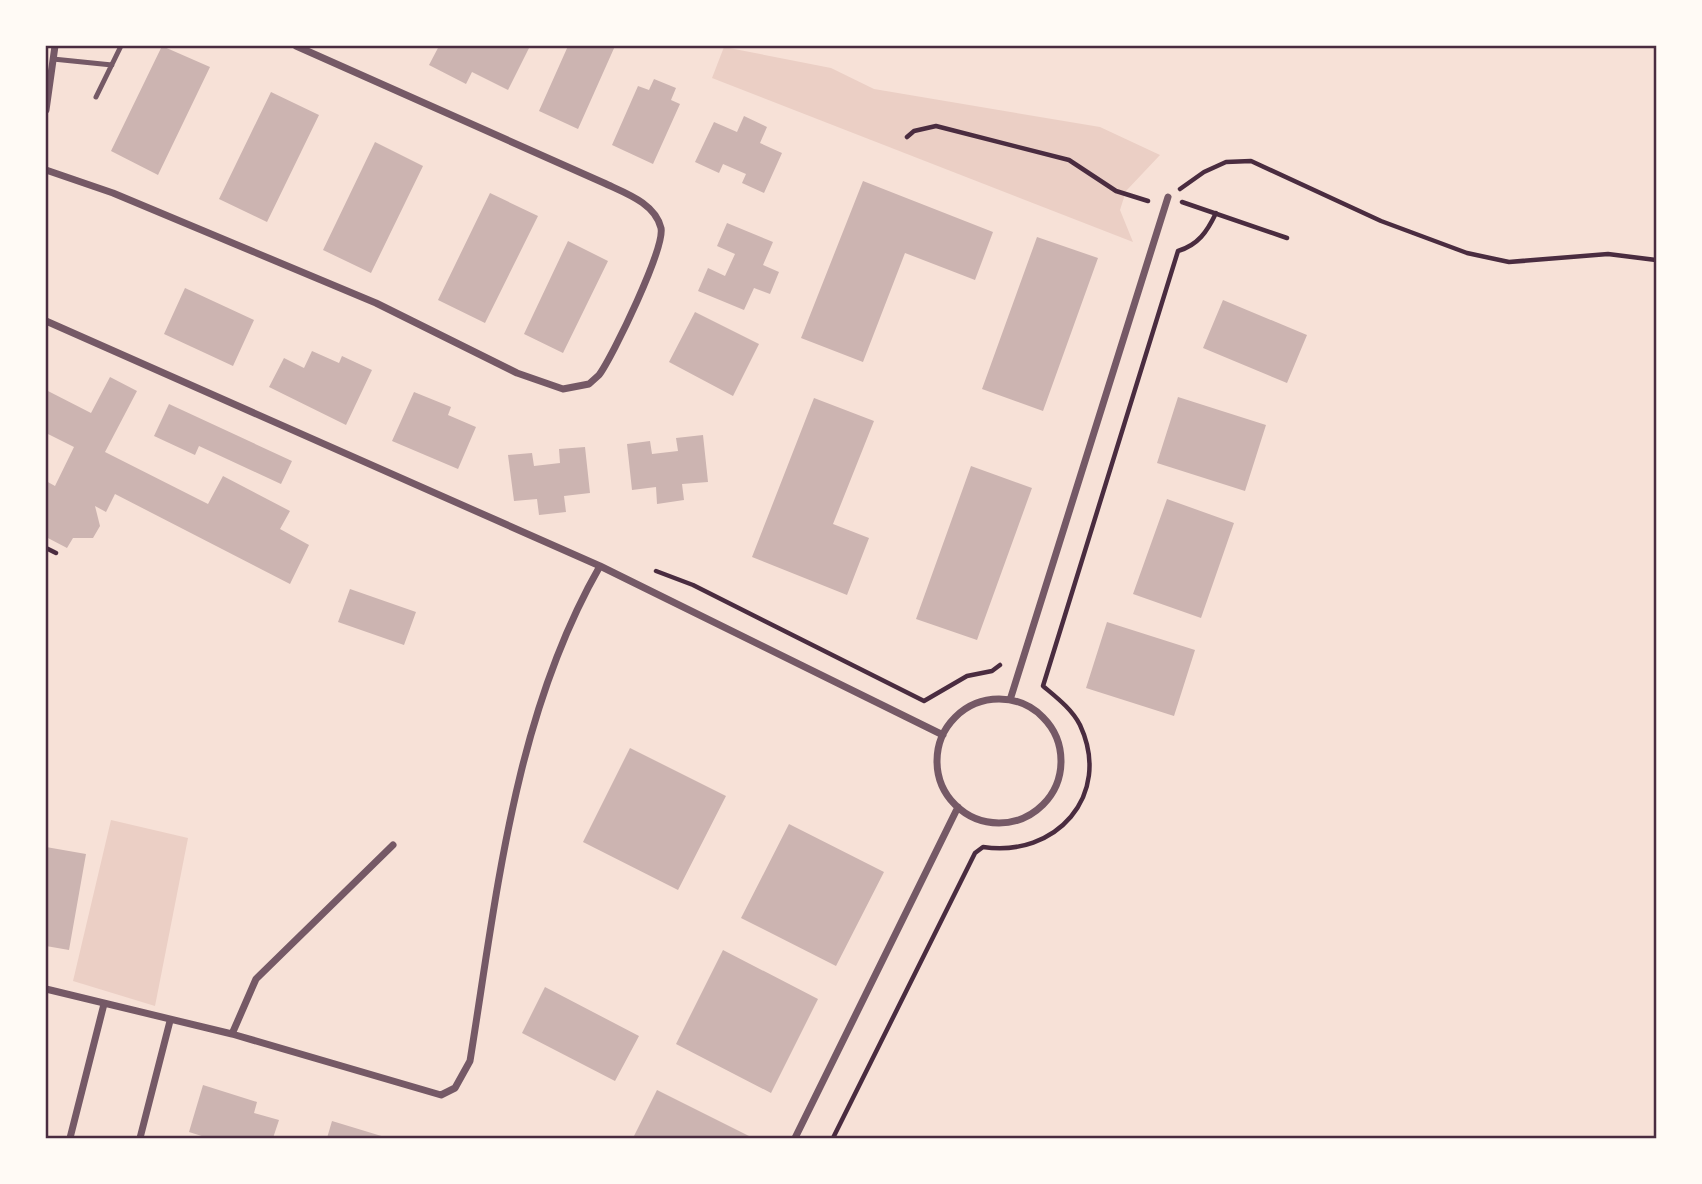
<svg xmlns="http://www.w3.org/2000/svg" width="1702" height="1184" viewBox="0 0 1702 1184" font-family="'PT Serif',serif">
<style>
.green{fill:#ebcfc5}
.building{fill:#ccb4b1}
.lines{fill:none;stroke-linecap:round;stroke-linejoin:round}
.path{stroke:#4a2c40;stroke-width:4.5}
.service{stroke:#755966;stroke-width:5}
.minor{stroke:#755966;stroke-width:7}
.neatline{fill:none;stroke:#4a2c40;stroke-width:2.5}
</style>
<rect width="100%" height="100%" fill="#f7e1d7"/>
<path class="green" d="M724 47 831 68 874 89 1100 127 1160 155 1126 191 1120 210 1133 242 712 78Z
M111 820 188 838 155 1006 73 981Z"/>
<path class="building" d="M162 46 210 67 158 175 111 151Z
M439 46H530L508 90 472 72 466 84 429 65Z
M568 46H615L578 129 539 111Z
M654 79 676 88 671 100 680 104 653 164 612 145 638 86 649 90Z
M271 92 319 115 267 222 219 199Z
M744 116 767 127 760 143 782 153 764 193 742 183 746 174 723 164 719 173 695 162 714 122 737 132Z
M375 142 423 166 371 273 323 250Z
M863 181 993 232 975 280 905 253 863 362 801 338Z
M490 193 538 216 485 323 438 300Z
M727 223 773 242 763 265 779 272 770 294 754 288 744 310 698 291 708 268 725 276 735 254 717 246Z
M1037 237 1098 258 1043 411 982 389Z
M568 241 608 261 563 353 524 334Z
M185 288 254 320 233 366 164 334Z
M1223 300 1307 335 1287 383 1203 348Z
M695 312 759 344 733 396 669 362Z
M312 351 339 363 342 356 372 370 346 425 269 387 284 358 304 368Z
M110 377 137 391 105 452 208 504 223 476 290 511 280 529 309 545 290 584 115 494 106 512 95 506 100 526 93 538H73L67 548 46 537V481L55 486 74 447 46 433V390L91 413Z
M414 392 451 407 448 415 476 427 458 469 392 441Z
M1178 397 1266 425 1245 491 1157 463Z
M814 398 874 421 833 524 869 538 847 595 752 557Z
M169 404 292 461 281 484 199 446 195 455 154 436Z
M703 435 708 482 682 484 684 500 657 504 656 487 632 490 627 444 650 441 652 454 678 451 676 438Z
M585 447 590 493 564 496 566 512 539 515 537 499 514 501 508 455 532 453 534 466 560 463 559 449Z
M971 466 1032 488 977 640 916 619Z
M1167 499 1234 523 1201 618 1133 594Z
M350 589 416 612 404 645 338 622Z
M1107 622 1195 650 1174 716 1086 688Z
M630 748 726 796 678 890 583 842Z
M789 824 884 872 836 966 741 918Z
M46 847 86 854 69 950 46 946Z
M723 950 818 999 771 1093 676 1044Z
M545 987 639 1036 615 1081 522 1033Z
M203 1085 257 1102 254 1113 279 1120 273 1138H208L189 1132Z
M657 1090 753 1138H633Z
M332 1121 388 1138H327Z"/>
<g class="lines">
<path class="path" d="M907 137 914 131 936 126 1069 160 1116 191 1148 201
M1180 189 1204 172 1226 162 1251 161 1381 221 1467 253 1509 262 1608 254 1656 260
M1182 202 1287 238
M46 548 56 553
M656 571 693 585 924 701 967 676 992 671 1000 665
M833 1138 975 853 983 847C1055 858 1113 796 1080 725 1072 709 1056 697 1043 686L1178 251C1198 245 1207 232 1216 213"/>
<path class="service" d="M53 59 112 65
M96 97 121 46"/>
<path class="minor" d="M46 110 55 46
M46 170 113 193 376 303 517 373 563 389 589 384 599 375C613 356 665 248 661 228 655 203 625 193 604 183L296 46
M46 321 600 566 943 735
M937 761a62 62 0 1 1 124 0a62 62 0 1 1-124 0Z
M1010 700 1168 197
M46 989 232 1034 441 1095 455 1088 470 1061C497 894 514 716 600 566
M232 1034 256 979 393 845
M70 1138 104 1004
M140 1138 170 1021
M795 1138 958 807"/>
</g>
<rect width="1702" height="1184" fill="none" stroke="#fffaf5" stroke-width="94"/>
<rect x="47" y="47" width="1608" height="1090" class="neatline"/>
</svg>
